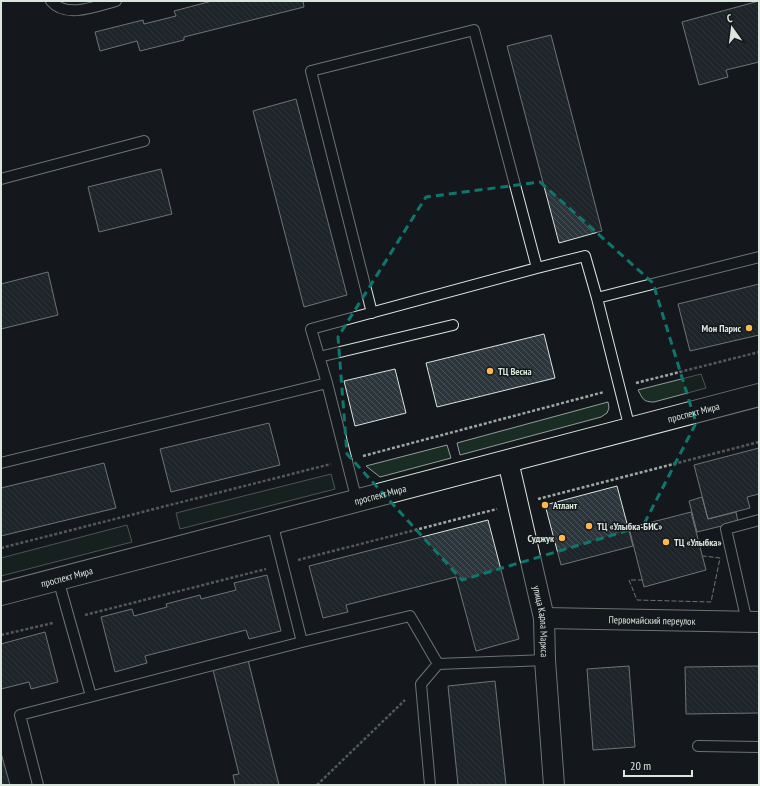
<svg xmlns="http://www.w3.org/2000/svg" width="760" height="786" viewBox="0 0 760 786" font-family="'PT Sans Narrow',sans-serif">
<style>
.green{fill:#1a2d24;stroke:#939e99}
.building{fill:url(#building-back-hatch);stroke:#d8e6dc}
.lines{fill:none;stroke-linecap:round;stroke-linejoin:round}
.lane-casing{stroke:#d8e6dc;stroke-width:12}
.street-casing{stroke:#d8e6dc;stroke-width:22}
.secondary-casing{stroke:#d8e6dc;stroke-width:24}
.path{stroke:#9da8a2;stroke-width:2.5;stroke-dasharray:3 2;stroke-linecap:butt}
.lane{stroke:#14181c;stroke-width:10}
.street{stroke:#14181c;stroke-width:20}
.secondary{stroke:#14181c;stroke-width:22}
.fence{stroke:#d8e6dc;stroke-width:1;stroke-dasharray:5 2;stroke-linecap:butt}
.marked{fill:none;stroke:#0f766e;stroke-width:3;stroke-dasharray:8 5;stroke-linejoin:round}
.poi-dot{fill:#ffb74d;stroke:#14181c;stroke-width:1.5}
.labels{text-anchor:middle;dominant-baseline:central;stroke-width:3;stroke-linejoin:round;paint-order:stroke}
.poi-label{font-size:10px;font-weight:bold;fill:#d8e6dc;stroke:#14181c;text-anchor:start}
.street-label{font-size:10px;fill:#d8e6dc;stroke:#14181c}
</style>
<defs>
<pattern id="building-back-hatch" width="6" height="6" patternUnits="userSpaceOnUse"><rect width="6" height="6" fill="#2c363c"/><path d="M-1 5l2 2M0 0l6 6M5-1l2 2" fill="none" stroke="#4a5358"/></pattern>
</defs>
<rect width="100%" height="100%" fill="#14181c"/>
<path class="green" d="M701 374 706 388 654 402C643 402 643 399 638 390Z
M608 402 609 408 607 413 601 417 460 455 457 443Z
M447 445 451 458 380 477 366 466Z
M331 474 335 489 180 529 176 513Z
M127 525 132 542 1 576V558Z"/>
<path class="building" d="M212 1H303L304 7 184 37V40L140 51 137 41 100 51 95 32 143 20 144 24 176 16 174 11Z
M759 1V62L726 70 728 77 699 85 682 22Z
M551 35 602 231 559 243 507 46Z
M296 99 347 295 304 307 253 111Z
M161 169 172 214 99 232 88 187Z
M48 272 58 315 1 329V284Z
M759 284V335L690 351 678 304Z
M544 334 555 378 437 407 426 363Z
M395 369 406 413 355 426 344 381Z
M269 423 280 465 171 492 160 449Z
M759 448V494L747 497 750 508 708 519 694 465Z
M104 463 116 508 1 536V488Z
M617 486 633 546 561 565 545 505Z
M702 497 708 519 736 512 738 522 697 532 689 501Z
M691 512 706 570 644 587 629 528Z
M488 520 519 639 476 651 456 577 346 605 348 612 323 618 309 566Z
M267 575 281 631 249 639 246 630 145 656 147 663 115 672 101 617 132 609 134 616 167 607 166 604 200 595 201 599 236 590 234 583Z
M45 632 58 682 31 689 29 682 1 689V644Z
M248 660 279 785H235L233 775 239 774 213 670Z
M629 666 635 747 593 750 587 669Z
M759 666V713L686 714 685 667Z
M495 681 506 785H458L448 686Z
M1 753 10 785H1Z"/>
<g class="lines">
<g class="lane-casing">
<path id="lane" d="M51 1C66 19 97 6 116 1
M1 179 144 141
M597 298 759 257
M372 313 311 71 474 30 537 268
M319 357 453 325
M327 383 311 329 537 268 585 256 597 298 630 429
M1 463 327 383 357 501
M272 522 302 642
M58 579 91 696
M747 622 726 529 759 520
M698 746 759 747
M38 785 20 715 302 642 410 616 438 664
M430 785 421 684 438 664 545 660"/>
</g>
<g class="street-casing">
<g id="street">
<path id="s1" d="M508 461 544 618 545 660 554 785"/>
<path id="s2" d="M544 618 759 622"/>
</g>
</g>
<g class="secondary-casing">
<g id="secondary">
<path id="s3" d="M1 594 759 395"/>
</g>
</g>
<path class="path" d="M636 383 759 352
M363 456 604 392
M538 499 759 442
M1 548 331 464
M298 560 497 509
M85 615 266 569
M1 635 53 623
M317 785 405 700"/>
<use href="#lane" class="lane"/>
<use href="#street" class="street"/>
<use href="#secondary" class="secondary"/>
<path class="fence" d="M643 580H629L637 600 711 602 720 558 703 556"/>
</g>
<path d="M0 0H760V786H0ZM540 182 653 283 696 423 643 526 462 580 347 454 338 337 426 197Z" fill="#14181c" fill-opacity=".55" fill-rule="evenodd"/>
<path class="marked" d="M540 182 653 283 696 423 643 526 462 580 347 454 338 337 426 197Z"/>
<g class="poi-dot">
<circle cx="749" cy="328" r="4"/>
<circle cx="490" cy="371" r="4"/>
<circle cx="545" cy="505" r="4"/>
<circle cx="589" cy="526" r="4"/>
<circle cx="562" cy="538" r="4"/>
<circle cx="666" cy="542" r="4"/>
</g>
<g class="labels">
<g class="poi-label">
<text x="741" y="328" text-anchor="end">Мон Парис</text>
<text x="498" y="371">ТЦ Весна</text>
<text x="553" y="505">Атлант</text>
<text x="597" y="526">ТЦ «Улыбка-БИС»</text>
<text x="554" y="538" text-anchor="end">Суджук</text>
<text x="674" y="542">ТЦ «Улыбка»</text>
</g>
<g class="street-label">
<text stroke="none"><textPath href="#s3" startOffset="716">проспект Мира</textPath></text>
<text stroke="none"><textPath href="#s3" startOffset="392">проспект Мира</textPath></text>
<text stroke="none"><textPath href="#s3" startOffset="68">проспект Мира</textPath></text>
<text stroke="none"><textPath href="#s2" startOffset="108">Первомайский переулок</textPath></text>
<text stroke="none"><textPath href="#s1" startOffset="164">улица Карла Маркса</textPath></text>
</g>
</g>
<rect width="760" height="786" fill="none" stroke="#d8e6dc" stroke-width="4"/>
<g transform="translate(732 28) rotate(346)" stroke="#14181c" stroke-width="3" paint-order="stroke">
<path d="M0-3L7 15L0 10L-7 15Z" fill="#d8e6dc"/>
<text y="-6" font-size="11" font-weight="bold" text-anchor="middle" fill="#d8e6dc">С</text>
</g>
<path d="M624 770v6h68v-6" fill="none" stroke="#d8e6dc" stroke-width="2"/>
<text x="630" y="770" font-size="12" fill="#d8e6dc" stroke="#14181c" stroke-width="3" paint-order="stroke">20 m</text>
</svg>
